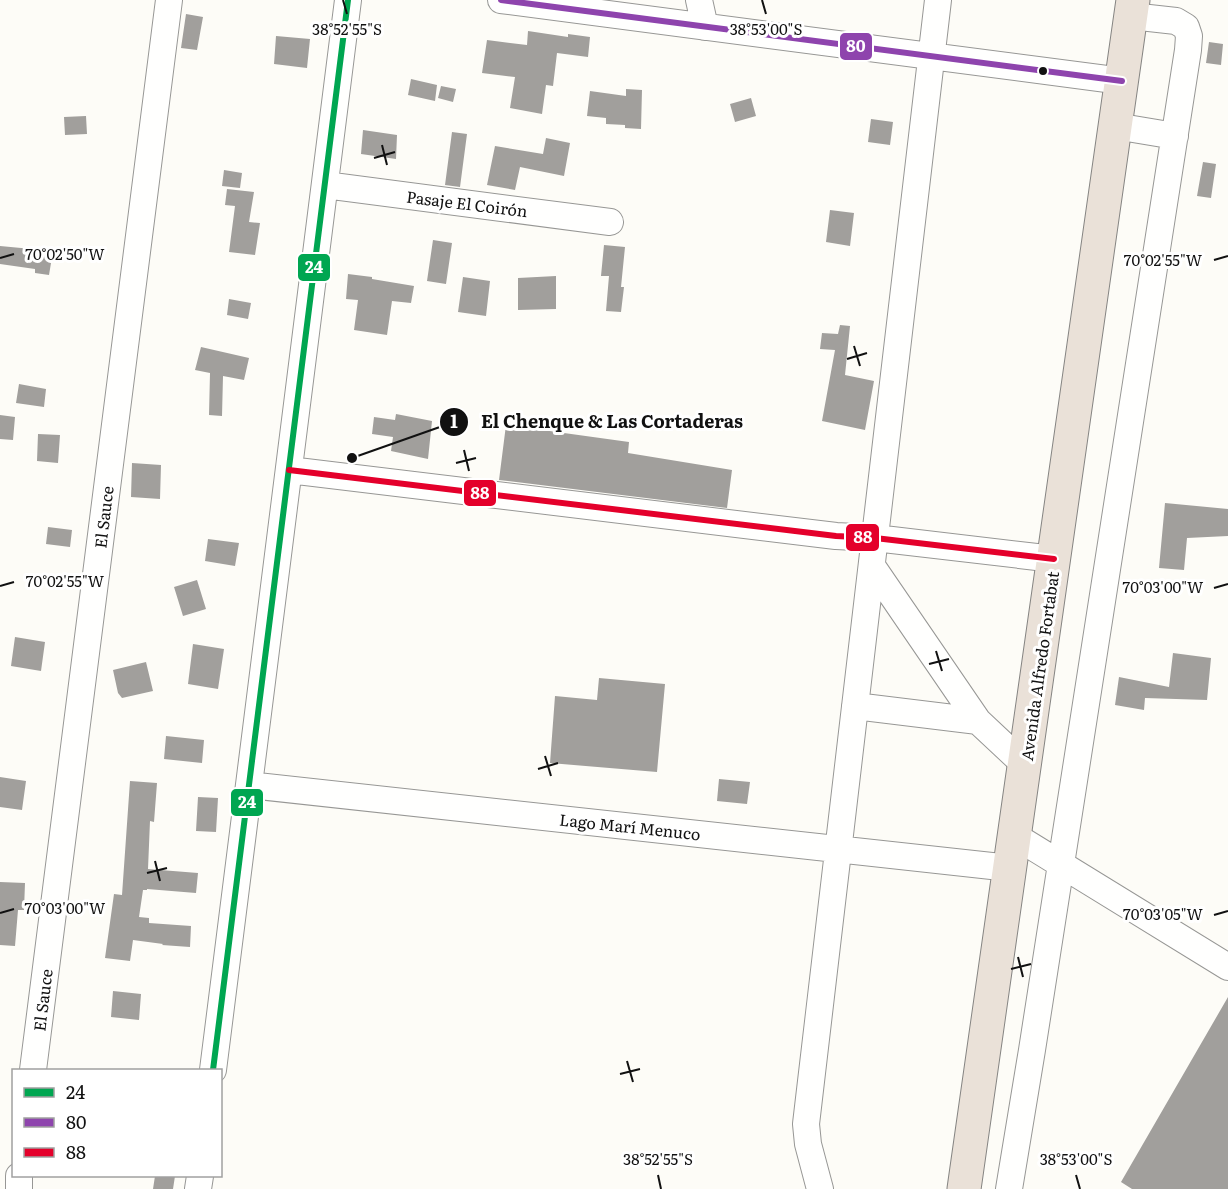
<svg xmlns="http://www.w3.org/2000/svg" width="1228" height="1189" viewBox="0 0 1228 1189" font-family="Literata,serif">
<style>
.building{fill:#a19f9c}
.lines{fill:none;stroke-linecap:round;stroke-linejoin:round}
.minor-casing{stroke:#979795;stroke-width:28}
.highway-casing{stroke:#858482;stroke-width:35}
.minor{stroke:#fffffe;stroke-width:26}
.highway{stroke:#eae1d8;stroke-width:33}
.bus-1-casing{stroke:#fff;stroke-width:10}
.bus-2-casing{stroke:#fff;stroke-width:10}
.bus-3-casing{stroke:#fff;stroke-width:10}
.bus-1{stroke:#00a651;stroke-width:6}
.bus-2{stroke:#8e44ad;stroke-width:6}
.bus-3{stroke:#e4002b;stroke-width:6}
.ticks{fill:none;stroke:#111;stroke-width:2}
.bus-dot{fill:#111;stroke:#fff;stroke-width:2}
.labels{text-anchor:middle;dominant-baseline:central;stroke-width:6;stroke-linejoin:round;paint-order:stroke}
.street-label{font-size:16px;fill:#111;stroke:#fff}
.ticks-label{font-size:15px;text-anchor:middle;fill:#111;stroke:#fff;stroke-width:6;stroke-linejoin:round;paint-order:stroke}
.leader{fill:none;stroke:#111;stroke-width:2}
.callout-dot{fill:#111;stroke:#fff;stroke-width:2}
.mark-label{font-size:18px;text-anchor:middle;font-weight:bold;fill:#fff}
.callout-label{font-size:18px;text-anchor:middle;font-weight:bold;fill:#111;stroke:#fff;stroke-width:6;stroke-linejoin:round;paint-order:stroke}
.line-badge{stroke:#fff;stroke-width:2}
.badge-label{font-size:16px;text-anchor:middle;font-weight:bold;fill:#fff}
</style>
<rect width="100%" height="100%" fill="#fdfcf7"/>
<path class="building" d="M186 14 203 17 197 50 181 48Z
M528 31 568 37V34L590 37 588 57 557 53 553 86 546 85 542 114 510 108 515 77 482 73 487 40 527 45Z
M276 36 310 39 307 68 274 64Z
M1209 42 1223 44 1221 65 1206 63Z
M411 79 437 85 435 101 408 95Z
M441 86 456 89 453 102 438 98Z
M626 89 642 90 641 129 625 128V125L606 124V118L587 116 590 91 626 96Z
M751 98 756 116 735 122 730 104Z
M86 116 87 134 65 135 64 117Z
M871 119 893 122 890 145 868 142Z
M363 130 397 135 396 159 361 154Z
M452 132 467 134 460 187 445 185Z
M546 138 570 143 564 176 520 167 515 190 487 185 495 146 543 154Z
M1203 162 1216 164 1211 198 1197 196Z
M224 170 242 173 240 188 222 186Z
M227 189 254 192 249 222 260 223 255 255 229 252 235 206 225 205Z
M830 210 854 213 850 246 826 242Z
M433 240 452 243 446 284 427 281Z
M604 245 625 247 621 287H624L621 312 606 311 609 276H601Z
M0 246 53 251 49 275 35 273V269L0 264Z
M348 274 372 277V279L414 286 411 303 392 301 387 335 354 330 358 300 346 299Z
M556 276V309L518 310V278Z
M463 277 490 281 486 316 458 312Z
M229 299 251 303 248 319 227 315Z
M840 325 850 326 845 375 874 381 865 430 822 421 835 350 820 349 822 333 838 334Z
M201 347 249 358 244 380 223 376 222 416 209 415 210 373 195 370Z
M19 384 46 389 44 407 16 403Z
M396 414 432 421 428 459 391 451 393 437 372 434 374 417 395 420Z
M0 415 15 417 13 440 0 439Z
M506 425 629 442 628 453 732 470 727 508 499 480Z
M38 434 60 435 58 463 37 461Z
M132 463 161 465 160 499 131 497Z
M1165 503 1228 509V536L1187 538 1184 570 1159 568Z
M48 527 72 530 70 547 46 544Z
M208 539 239 543 235 566 205 561Z
M197 580 206 609 183 616 174 587Z
M15 637 45 642 41 671 11 666Z
M193 644 224 649 218 689 188 684Z
M1173 653 1211 658 1207 700 1145 698 1144 710 1115 705 1119 677 1169 687Z
M146 662 153 691 122 698 118 693 113 670Z
M599 678 665 684 657 772 550 763 555 696 597 700Z
M166 736 204 740 202 763 164 759Z
M0 777 26 781 22 810 0 807Z
M719 779 750 782 747 804 717 801Z
M130 781 157 783 154 822 150 821 148 869 198 873 196 893 147 889V890H143L139 917 149 918V923L191 926 190 947 162 945 163 944 133 940 130 961 105 958 114 894 122 895Z
M198 797 218 798 216 832 196 831Z
M0 882 25 883 24 910H18L15 946 0 945Z
M113 991 141 994 139 1020 111 1017Z
M1228 997V1189H1132L1121 1182Z
M155 1176H175L173 1189H153Z"/>
<g class="lines">
<g class="minor-casing">
<path id="minor" d="M501 0 1122 81
M699 0 705 27
M1115 126 1175 136
M325 185 610 222
M289 470 836 536 875 538 1054 559
M872 566 978 721 1025 765
M855 706 978 721
M249 785 1010 868
M1015 836 1228 967
M33 1070 169 0
M213 1070 348 0
M19 1189V1176
M198 1189 200 1176
M820 1189 808 1144 806 1124 938 0
M1009 1189 1032 1050 1188 50 1189 36 1186 27 1176 21 1131 16"/>
</g>
<g class="highway-casing">
<path id="highway" d="M964 1189 1133 0"/>
</g>
<use href="#minor" class="minor"/>
<use href="#highway" class="highway"/>
<g class="bus-1-casing">
<path id="bus-1" d="M213 1070 348 0"/>
</g>
<g class="bus-2-casing">
<path id="bus-2" d="M501 0 1122 81"/>
</g>
<g class="bus-3-casing">
<path id="bus-3" d="M289 470 836 536 875 538 1054 559"/>
</g>
<use href="#bus-1" class="bus-1"/>
<use href="#bus-2" class="bus-2"/>
<use href="#bus-3" class="bus-3"/>
</g>
<path class="ticks" d="M343 0 347 14M762 0 766 14M382 145 387 165M374 158 395 152M0 258 14 254M1214 260 1228 256M854 346 860 366M847 359 867 353M464 450 469 471M456 463 476 458M0 586 14 582M1214 588 1228 584M936 651 942 671M929 664 949 659M545 756 551 776M538 769 558 763M155 861 160 881M147 873 167 868M0 913 14 909M1214 915 1228 911M1018 957 1023 977M1011 969 1031 964M627 1061 633 1082M620 1074 640 1069M658 1175 661 1189M1076 1175 1080 1189"/>
<circle class="bus-dot" cx="1043" cy="71" r="5"/>
<g class="labels">
<g class="street-label">
<text transform="translate(467 203) rotate(7)">Pasaje El Coirón</text>
<text transform="translate(103 517) rotate(-83)">El Sauce</text>
<text transform="translate(1039 666) rotate(-82)">Avenida Alfredo Fortabat</text>
<text transform="translate(630 826) rotate(6)">Lago Marí Menuco</text>
<text transform="translate(42 1000) rotate(-83)">El Sauce</text>
</g>
</g>
<g class="ticks-label">
<text x="347" y="35">38°52'55"S</text>
<text x="766" y="35">38°53'00"S</text>
<text x="65" y="260">70°02'50"W</text>
<text x="1163" y="266">70°02'55"W</text>
<text x="65" y="587">70°02'55"W</text>
<text x="1163" y="593">70°03'00"W</text>
<text x="65" y="914">70°03'00"W</text>
<text x="1163" y="920">70°03'05"W</text>
<text x="658" y="1165">38°52'55"S</text>
<text x="1076" y="1165">38°53'00"S</text>
</g>
<path class="leader" d="M352 458L454 422"/>
<g class="callout-dot">
<circle cx="352" cy="458" r="6"/>
<circle cx="454" cy="422" r="15"/>
</g>
<g class="mark-label">
<text x="454" y="428">1</text>
</g>
<g class="callout-label">
<text x="612" y="428">El Chenque &amp; Las Cortaderas</text>
</g>
<g class="line-badge">
<rect x="839" y="32" width="34" height="29" rx="6" fill="#8e44ad"/>
<rect x="297" y="253" width="34" height="29" rx="6" fill="#00a651"/>
<rect x="463" y="479" width="34" height="28" rx="6" fill="#e4002b"/>
<rect x="845" y="523" width="35" height="29" rx="6" fill="#e4002b"/>
<rect x="230" y="788" width="34" height="29" rx="6" fill="#00a651"/>
</g>
<g class="badge-label">
<text x="856" y="52">80</text>
<text x="314" y="273">24</text>
<text x="480" y="499">88</text>
<text x="863" y="543">88</text>
<text x="247" y="808">24</text>
</g>
<rect x="12" y="1069" width="210" height="108" fill="#ffffff" stroke="#a0a0a0" stroke-width="1.5"/>
<rect x="24" y="1088" width="30" height="9" fill="#00a651" stroke="#a0a0a0" stroke-width="1.5"/>
<text x="66" y="1099" font-size="18" fill="#111111">24</text>
<rect x="24" y="1118" width="30" height="9" fill="#8e44ad" stroke="#a0a0a0" stroke-width="1.5"/>
<text x="66" y="1129" font-size="18" fill="#111111">80</text>
<rect x="24" y="1148" width="30" height="9" fill="#e4002b" stroke="#a0a0a0" stroke-width="1.5"/>
<text x="66" y="1159" font-size="18" fill="#111111">88</text>
</svg>
